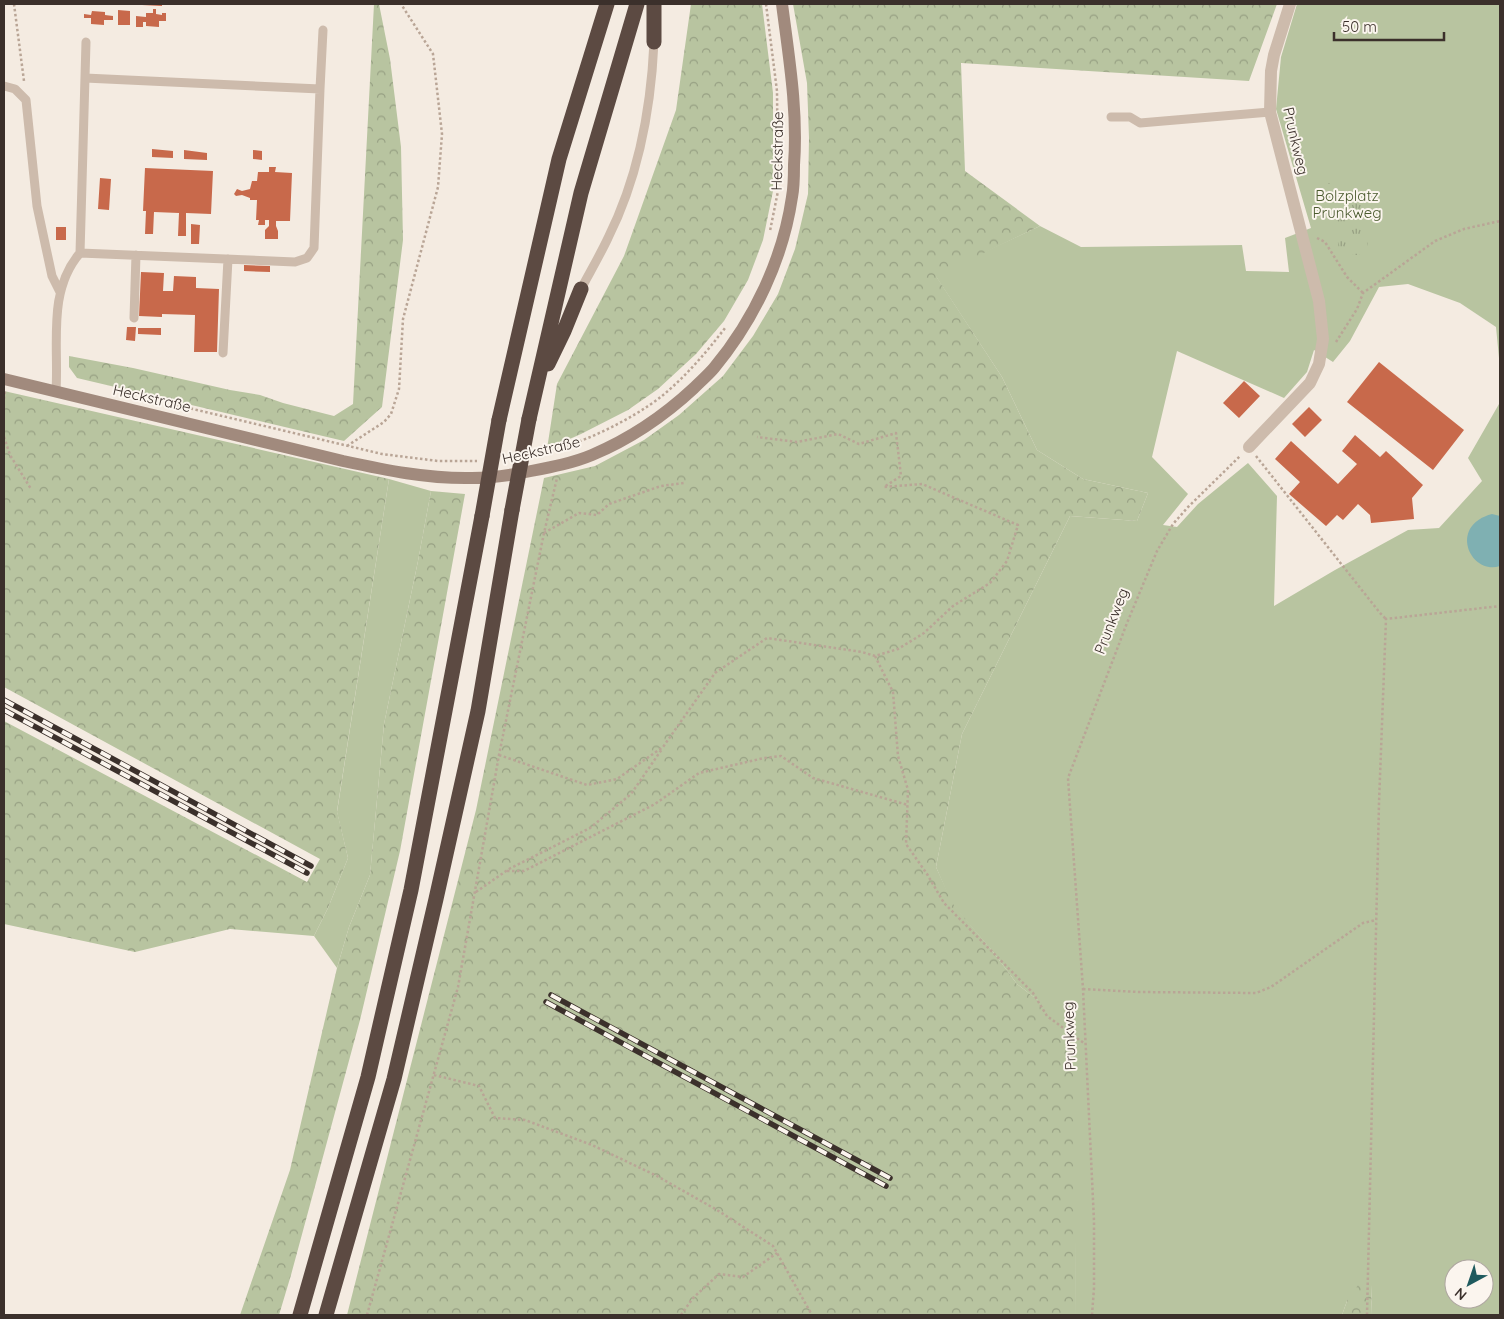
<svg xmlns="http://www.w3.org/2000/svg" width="1504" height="1319" viewBox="0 0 1504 1319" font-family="Quicksand,sans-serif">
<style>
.grass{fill:#b8c4a0;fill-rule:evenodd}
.forest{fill:url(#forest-crowns)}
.park{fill:url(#park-tufts)}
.water{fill:#7fb0b2}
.building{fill:#c8694b}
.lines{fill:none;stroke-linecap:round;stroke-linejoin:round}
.path{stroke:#b9a596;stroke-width:2.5;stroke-dasharray:2.5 2.5;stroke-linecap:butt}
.lane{stroke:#cdbbac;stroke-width:9}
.street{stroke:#cdbbac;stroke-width:12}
.secondary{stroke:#a18a7d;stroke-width:12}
.highway{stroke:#5c4a42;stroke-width:15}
.rail-casing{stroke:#3b302b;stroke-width:5.5}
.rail{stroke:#fbf5ee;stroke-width:4;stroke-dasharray:11;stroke-linecap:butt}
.highway-bridge{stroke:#5c4a42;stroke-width:15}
.labels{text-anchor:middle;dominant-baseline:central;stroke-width:4;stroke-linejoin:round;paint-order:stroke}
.street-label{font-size:15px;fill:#3b302b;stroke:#fbf5ee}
.park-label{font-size:15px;fill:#4a5a2e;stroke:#fbf5ee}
</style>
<defs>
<pattern id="forest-crowns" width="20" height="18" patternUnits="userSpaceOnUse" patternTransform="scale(1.25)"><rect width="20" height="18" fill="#b8c4a0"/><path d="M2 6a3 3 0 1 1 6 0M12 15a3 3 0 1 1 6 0" fill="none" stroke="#97a083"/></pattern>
<pattern id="park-tufts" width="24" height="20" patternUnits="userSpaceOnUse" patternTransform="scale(1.25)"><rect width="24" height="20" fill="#b8c4a0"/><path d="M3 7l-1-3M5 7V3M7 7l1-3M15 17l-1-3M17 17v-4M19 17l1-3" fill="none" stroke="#97a083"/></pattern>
</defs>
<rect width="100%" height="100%" fill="#f4ebe1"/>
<path class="grass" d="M1297 4H1500V1315H1371L1372 1285 1347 1301 1342 1315H1076L1075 1241 1039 1001 1017 984 994 953 952 904 936 867 962 734 1070 516 1137 521 1148 493 1083 479 1037 450 1002 377 935 275 1040 226 1081 247 1242 245 1246 271 1289 272 1285 238 1311 228 1276 109 1281 57ZM1408 284 1460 303 1496 327 1499 358V404L1468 458 1482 481 1439 528 1408 530 1335 570 1274 606 1277 496 1248 463 1198 504 1177 527 1163 525 1188 494 1152 457 1177 351 1284 398 1307 372 1314 350 1333 362 1350 341 1379 287ZM1454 1269H1484V1299H1454Z
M389 479 431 491 418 561 384 724 370 875 349 927 337 968 314 936 328 908 348 858 337 812Z"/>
<path class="forest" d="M374 4H379L390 59 401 147 403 240 382 407 344 441 77 378 69 367V356L133 368 230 390 260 395 283 403 334 416 353 404Z
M691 4H762L773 93V191L763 240 748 280 724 321 696 354 658 389 628 410 581 434 547 449 557 384 624 256 676 110Z
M793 4H1277L1249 81 961 63 965 171 1040 226 936 276 1002 377 1037 450 1083 479 1148 493 1137 521 1070 516 962 734 936 867 953 904 994 953 1017 984 1039 1001 1075 1061 1076 1315H347L476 810 544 478 595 466 644 440 679 415 723 376 753 336 778 294 795 249 808 194 809 138 807 83Z
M4 391 389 479 337 811 348 858 328 908 314 936 230 929 135 952 4 924V721L307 882 320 859 4 687Z
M431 491 465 494 400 851 360 1020 291 1275 279 1315H240L290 1170 337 968 349 927 370 875 384 724 418 561Z
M1358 1285H1372L1371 1315H1342L1347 1301Z"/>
<path class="park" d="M1328 183 1360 185 1369 255H1340Z"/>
<path class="water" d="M1492 514 1500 516V566C1471 576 1447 526 1492 514Z"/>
<path class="building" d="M142 4H162V6L142 5Z
M153 9H156V14L162 15V13H166V21H159V27L146 26V22H143V27H136V16L146 17V13H153Z
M118 10 130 11V25H118Z
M92 11 105 12V15L113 16V20H104V25L91 24V18H84V14L91 15Z
M152 149 173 151V158L152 157Z
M184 150 207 153V160L184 159Z
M253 150 262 151V160L253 159Z
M269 167H276L275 172 292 173 290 221H276V226L278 231V239H265V230L269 226V220H265V225H258L259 220H256L257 200H250V198L242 195 236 196 234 194 237 189 242 191 250 189 252 181H257L258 172H269Z
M145 168 213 171 211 214 186 213V236H178L179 213 154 212 153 234H145L146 211H143Z
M100 178 111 179 109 210 98 209Z
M191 224 200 225 199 244H191Z
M56 227H66V240H56Z
M244 265 270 266V272L244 271Z
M141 272 164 273 163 291H173L174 276 196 277V288L219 289 217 352H194L195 315 162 314V317L139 316Z
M127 327H136L135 341 126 340Z
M138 328H161V335L138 334Z
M1379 362 1464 430 1433 470 1347 402Z
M1244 381 1260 396 1239 418 1223 403Z
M1309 407 1322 420 1305 437 1292 424Z
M1355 435 1380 457 1386 451 1423 485 1412 498 1414 519 1371 523 1370 515 1358 504 1343 520 1337 515 1326 526 1289 494 1300 482 1275 459 1291 441 1338 484 1357 464 1342 451Z"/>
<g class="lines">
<path class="path" d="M14 4 24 81
M766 4 777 91 778 191 770 231
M1317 238 1325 242 1347 277 1363 293
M1336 342 1357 309 1363 293 1435 241 1464 229 1500 221
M4 399 5 391
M176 405 382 454 438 461H477
M4 437 10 455 31 489
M347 446 384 422 391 414 399 389 403 319 438 187 442 134 433 54 401 4
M536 454C576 447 630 421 662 396 686 376 706 353 725 328
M1256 456 1380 613 1386 619
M544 533 579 513 597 515 609 504 661 486 684 483
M875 656 893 692 898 756 908 790 906 844 927 874 944 903 1033 993 1047 1016 1085 1044
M499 755 587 785 617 779 663 747 715 673 767 638 862 652 875 656 898 649 924 633 953 606 990 583 1007 561 1018 525 922 484 884 487 901 476 896 433 859 444 838 434 797 442 757 437
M507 871H524L655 804 699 773 764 758 781 756 813 778 908 805
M476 892 509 869 590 828 631 794 662 749
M1083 989 1138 992 1256 993 1271 987 1363 923 1376 920
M434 1075 479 1086 495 1118 525 1120 592 1145 657 1176 717 1210 773 1246 812 1315
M367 1315 458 987 499 755 544 533 557 478
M681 1315 693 1298 719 1274 743 1277 777 1253
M1092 1315 1094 1288V1221L1083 989 1068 778 1127 623 1157 551 1173 524 1188 507 1240 456
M1367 1315 1379 803 1386 619 1500 606"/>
<path class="lane" d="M4 86 15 89 26 100 37 206 52 276 60 292
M320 89 323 30
M1111 117H1130L1140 123 1270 112
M80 253 295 262 307 258 314 248 320 89 85 78
M581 289C590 272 600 255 608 238 638 178 651 109 654 42
M134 318 136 255
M223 353 228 259
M56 391C59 345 47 291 80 253L86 42"/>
<path class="street" d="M1249 447 1310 383 1319 364 1323 339 1319 301 1270 112 1271 71 1274 55 1290 4"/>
<path class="secondary" d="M4 379 343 461C385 470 428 479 472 478 492 478 512 475 531 471 552 467 573 463 592 455 630 439 665 415 694 388 701 381 708 375 714 368 754 320 783 259 792 197 794 187 794 176 794 165 798 111 789 58 782 4"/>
<path class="highway" d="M654 42V4
M548 364 564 331 581 289
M529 419 581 193 637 4
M499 420 559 159 607 4
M300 1315 368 1077 411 890 482 516
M326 1315 394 1079 436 899 478 711 512 510"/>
<g class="rail-casing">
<path id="rail" d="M4 700 311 866
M4 710 307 873
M551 995 890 1178
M546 1002 886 1186"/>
</g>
<use href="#rail" class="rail"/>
<path class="highway-bridge" d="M512 510 529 419
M482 516 499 420"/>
</g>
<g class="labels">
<g class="street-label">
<text transform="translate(1296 141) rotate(77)">Prunkweg</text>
<text transform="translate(777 151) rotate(-89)">Heckstraße</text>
<text transform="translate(152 398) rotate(13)">Heckstraße</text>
<text transform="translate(541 450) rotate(-13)">Heckstraße</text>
<text transform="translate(1111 621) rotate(-69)">Prunkweg</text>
<text transform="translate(1069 1036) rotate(-92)">Prunkweg</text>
</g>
<g class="park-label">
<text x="1347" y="195">Bolzplatz<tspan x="1347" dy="17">Prunkweg</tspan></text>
</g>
</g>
<rect width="1504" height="1319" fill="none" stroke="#3b302b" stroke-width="10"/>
<g transform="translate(1469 1284) rotate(220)"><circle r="24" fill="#fbf5ee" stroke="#aea6a0"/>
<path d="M0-4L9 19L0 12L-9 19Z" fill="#1f5a5e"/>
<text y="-8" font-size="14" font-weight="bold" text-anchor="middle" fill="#3b302b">N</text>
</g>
<path d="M1334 32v8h110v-8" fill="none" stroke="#3b302b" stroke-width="2.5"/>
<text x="1342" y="32" font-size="15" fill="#3b302b" stroke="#fbf5ee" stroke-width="4" paint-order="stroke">50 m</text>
</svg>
